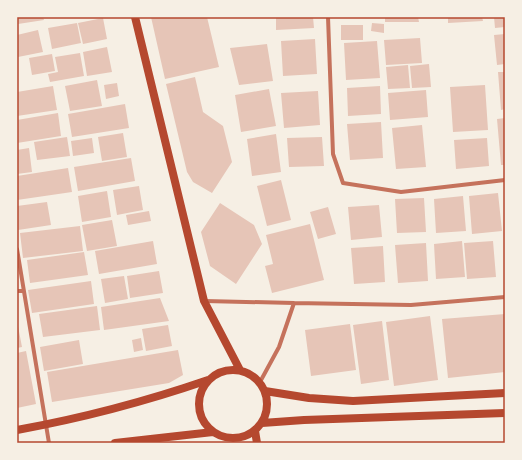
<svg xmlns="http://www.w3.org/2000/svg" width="522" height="460" viewBox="0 0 522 460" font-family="Manrope,sans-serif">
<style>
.building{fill:#e6c5b7}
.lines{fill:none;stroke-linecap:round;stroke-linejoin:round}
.minor{stroke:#c5725c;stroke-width:4}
.secondary{stroke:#b5482f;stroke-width:8}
.neatline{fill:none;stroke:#b5482f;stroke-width:1.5}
</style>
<rect width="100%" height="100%" fill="#f6efe4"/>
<path class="building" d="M17 17H43L44 20 18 24Z
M151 17H207L219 67 165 79Z
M276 17H313L314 28 276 30Z
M385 17H418L419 22H385Z
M448 17H482L483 21 448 23Z
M494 17H505V27L495 28Z
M103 18 107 39 83 44 78 23Z
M77 23 81 43 52 49 48 28Z
M372 23 384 24V33L371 31Z
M341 25H363V40H341Z
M38 30 43 52 18 57 17 35Z
M505 34V64L497 65 494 35Z
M420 38 422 63 386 65 384 40Z
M315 39 317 74 283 76 281 41Z
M377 41 380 78 346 80 344 43Z
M267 44 273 81 239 85 230 48Z
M107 47 112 72 87 76 83 52Z
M80 53 84 76 50 82 48 74 58 72 55 57Z
M52 54 55 71 32 75 29 58Z
M429 64 431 87 412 88 410 66Z
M408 65 410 88 388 89 386 67Z
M498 72H505V109L501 110Z
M195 77 203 112 223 126 232 162 212 193 193 182 187 172 166 84Z
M97 80 102 106 70 111 65 86Z
M117 83 119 96 106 99 104 85Z
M485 85 488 130 453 132 450 87Z
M53 86 57 110 17 116V92Z
M380 86 381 114 348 116 347 88Z
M269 89 276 126 241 132 235 95Z
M426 90 428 117 390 120 388 93Z
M318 91 320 125 284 128 281 93Z
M125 104 129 128 72 137 68 114Z
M58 113 61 136 17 143V120Z
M505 118V165H501L497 119Z
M381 122 383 158 350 160 347 124Z
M422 125 426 167 396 169 392 128Z
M123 133 127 157 102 161 98 137Z
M276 134 281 172 252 176 247 139Z
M67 137 70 156 37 160 34 142Z
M322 137 324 166 289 167 287 138Z
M92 138 94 153 73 156 71 141Z
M487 138 489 166 456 169 454 140Z
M29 148 32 172 17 174V150Z
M131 158 135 181 78 191 74 167Z
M68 168 72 192 17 200V176Z
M281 180 291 220 267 226 257 186Z
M139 186 143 210 117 215 113 190Z
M107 191 111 217 82 222 78 196Z
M498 193 502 231 472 234 469 196Z
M463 196 466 231 436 233 434 199Z
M424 198 426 232 397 233 395 199Z
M47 202 51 225 18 230 17 206Z
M220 203 254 225 262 244 236 284 210 266 201 232Z
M379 205 382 237 351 240 348 207Z
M328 207 336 234 318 239 310 212Z
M149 211 151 221 128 225 126 215Z
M112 220 117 246 87 251 82 225Z
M310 224 324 280 272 293 265 266 273 264 266 235Z
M80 226 83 251 23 258 20 233Z
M153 241 157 264 99 274 95 251Z
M462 241 465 277 436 279 434 244Z
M493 241 496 277 467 279 464 243Z
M426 243 428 281 398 283 395 245Z
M383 246 385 282 354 284 351 248Z
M84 252 88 275 30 283 27 260Z
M159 271 163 293 130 298 127 276Z
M124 276 128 299 105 303 101 279Z
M91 281 94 304 32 313 28 290Z
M160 298 169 321 104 330 101 307Z
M97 306 100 330 43 337 39 314Z
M505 314V372L448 378 442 319Z
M430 316 438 380 394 386 386 322Z
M17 321 22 347 17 348Z
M382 321 389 380 361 384 353 325Z
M350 324 356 370 311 376 305 330Z
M168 325 172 346 146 351 142 329Z
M141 338 143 350 134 352 132 340Z
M79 340 83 364 44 371 40 347Z
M178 350 183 375 169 383 52 402 47 372Z
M26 351 36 404 17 408V353Z"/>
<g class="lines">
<path class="minor" d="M328 17 333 154 343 183 401 192 505 180
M17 249 49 443
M17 291H24
M205 301 294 303
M260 382 279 347 294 303 411 305 505 297"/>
<path class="secondary" d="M135 17 204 301 240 370
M199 404a34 34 0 1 1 68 0a34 34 0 1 1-68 0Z
M265 391 309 398 353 401 505 393
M262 423 304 420 505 413
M17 430C83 418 144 402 208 380
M255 431 257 443
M115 443 213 432"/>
</g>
<rect width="522" height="460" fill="none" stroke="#f6efe4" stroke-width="36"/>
<rect x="18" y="18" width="486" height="424" class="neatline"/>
</svg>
